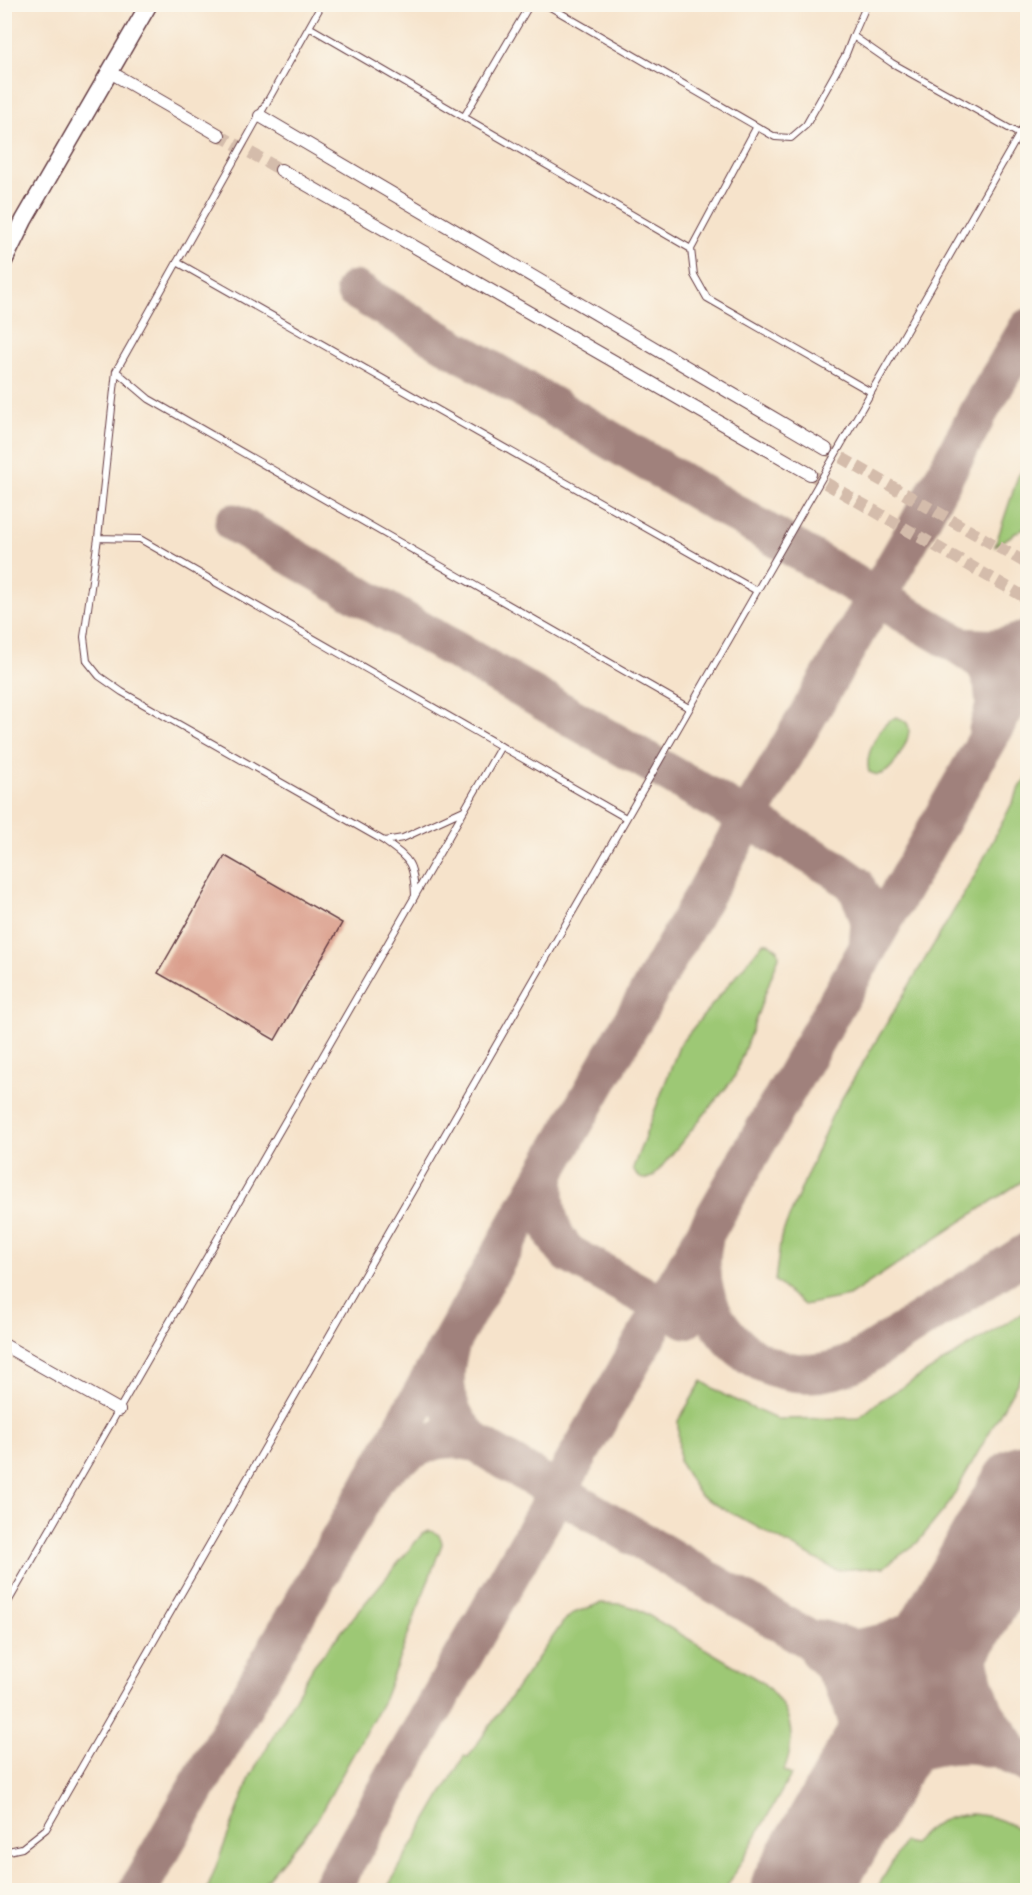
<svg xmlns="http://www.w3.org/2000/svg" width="1032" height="1895" viewBox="0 0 1032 1895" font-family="Dekko,sans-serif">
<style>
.green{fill:#9dc875;stroke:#747450;stroke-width:1.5}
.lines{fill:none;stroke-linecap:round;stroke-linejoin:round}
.taxiway{stroke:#a0817b;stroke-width:39}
.runway{stroke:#a0817b;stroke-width:99}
.building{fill:#dba08e}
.street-tunnel{stroke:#d4bcab;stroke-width:12;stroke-dasharray:12 6;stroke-linecap:butt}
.lane-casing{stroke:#643c43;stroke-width:8}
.street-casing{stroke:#643c43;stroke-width:14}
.secondary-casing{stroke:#643c43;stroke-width:19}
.lane{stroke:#fff;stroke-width:6}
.street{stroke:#fff;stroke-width:12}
.secondary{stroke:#fff;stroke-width:16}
</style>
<rect width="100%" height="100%" fill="#fbf7ec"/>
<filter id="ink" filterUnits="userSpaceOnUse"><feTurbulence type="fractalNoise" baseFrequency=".0167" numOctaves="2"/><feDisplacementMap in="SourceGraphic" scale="12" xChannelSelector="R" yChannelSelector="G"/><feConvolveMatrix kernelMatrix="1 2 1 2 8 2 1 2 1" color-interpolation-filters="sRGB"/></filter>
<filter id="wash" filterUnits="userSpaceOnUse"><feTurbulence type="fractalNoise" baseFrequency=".008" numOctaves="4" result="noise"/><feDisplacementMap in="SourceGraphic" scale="24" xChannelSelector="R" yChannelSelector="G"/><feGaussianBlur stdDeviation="1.35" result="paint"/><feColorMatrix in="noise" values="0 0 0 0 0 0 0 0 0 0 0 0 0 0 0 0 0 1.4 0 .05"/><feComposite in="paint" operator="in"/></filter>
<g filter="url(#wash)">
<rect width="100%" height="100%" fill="#f6e3cb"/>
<path class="green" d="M1027 464V526L995 546 1018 476Z
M896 717C901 719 906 720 908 725 913 736 894 769 883 773 878 776 874 774 869 772 864 755 879 724 896 717Z
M1027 777V1178L849 1296 804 1305 775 1281 781 1237 833 1113 974 877 1022 784Z
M763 943H769L778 950 779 956 734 1078 654 1176C643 1182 638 1179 633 1168L680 1044Z
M1027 1310V1366L948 1505 917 1543 884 1567 836 1570 700 1496 679 1462 678 1421 702 1381 724 1395 776 1419 859 1418 878 1402Z
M429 1531C437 1532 441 1535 442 1544L384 1699 316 1821 258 1890H207L251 1775 314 1665 422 1534Z
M601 1603 620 1604 636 1608 762 1682C791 1708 798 1734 784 1771L791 1775 725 1890H386L464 1756 468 1757 564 1621 574 1613Z
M972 1814C995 1816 1008 1822 1027 1834V1890H876L904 1842 913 1844C930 1824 945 1816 972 1814Z"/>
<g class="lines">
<path class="taxiway" d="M355 290 962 647 985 663 993 684 995 706 988 730
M234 523 833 868 855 884 864 904 870 921 868 947
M962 647C985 649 1006 650 1028 639
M546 1173C543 1202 547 1233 569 1254L686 1319
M704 1238C684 1327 773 1404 857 1361L1028 1252
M474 1442 910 1699 1028 1764
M379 1474C394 1459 425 1440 446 1439 455 1438 465 1441 474 1442 469 1436 463 1430 458 1423 444 1401 442 1372 450 1347
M976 1584 966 1618V1648L975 1685 985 1713 1012 1752
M820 1639 854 1649 888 1642 938 1620 954 1608 976 1584
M818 1651C845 1675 865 1726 862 1762 862 1772 858 1784 855 1794
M855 1794C865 1784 874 1772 886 1765 912 1748 961 1738 990 1748
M138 1890 369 1488 527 1206 748 818 912 536 976 417 1028 328
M330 1890 1028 668"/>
<path class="runway" d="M800 1890 1028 1493"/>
</g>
<g id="blocks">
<path class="building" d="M225 856 342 923 275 1040 158 973Z"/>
</g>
</g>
<g filter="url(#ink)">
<use href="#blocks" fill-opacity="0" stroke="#643c43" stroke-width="1.5"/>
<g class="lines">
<path class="street-tunnel" d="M219 135 281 170
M826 449 1028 564
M810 474 1028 599"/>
<g class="lane-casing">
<path id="lane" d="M545 4 775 137 791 138 806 125 846 54 853 36
M867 4 853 36 892 63 1019 134
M309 27 691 249 694 275 707 298 871 392
M464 117 530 4
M691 249 756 128
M177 262 757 591
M116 371 149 399 689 708
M98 538 140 539 626 818
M384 841 403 838 464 810
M416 894 501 746
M4 1609 415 896C414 862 410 860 384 841L122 692 99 676 87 661 84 637 98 538 116 371 322 4
M4 1852 22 1848 46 1829 1028 119"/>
</g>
<g class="street-casing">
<path id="street" d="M110 72 219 135
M260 116 826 449
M281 170 810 474
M4 1345 119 1410"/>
</g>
<g class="secondary-casing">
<path id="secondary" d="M4 261 24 220 149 4"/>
</g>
<use href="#lane" class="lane"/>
<use href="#street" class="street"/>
<use href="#secondary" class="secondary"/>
</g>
</g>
<rect width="1032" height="1895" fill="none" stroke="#fbf7ec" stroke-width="24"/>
</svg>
